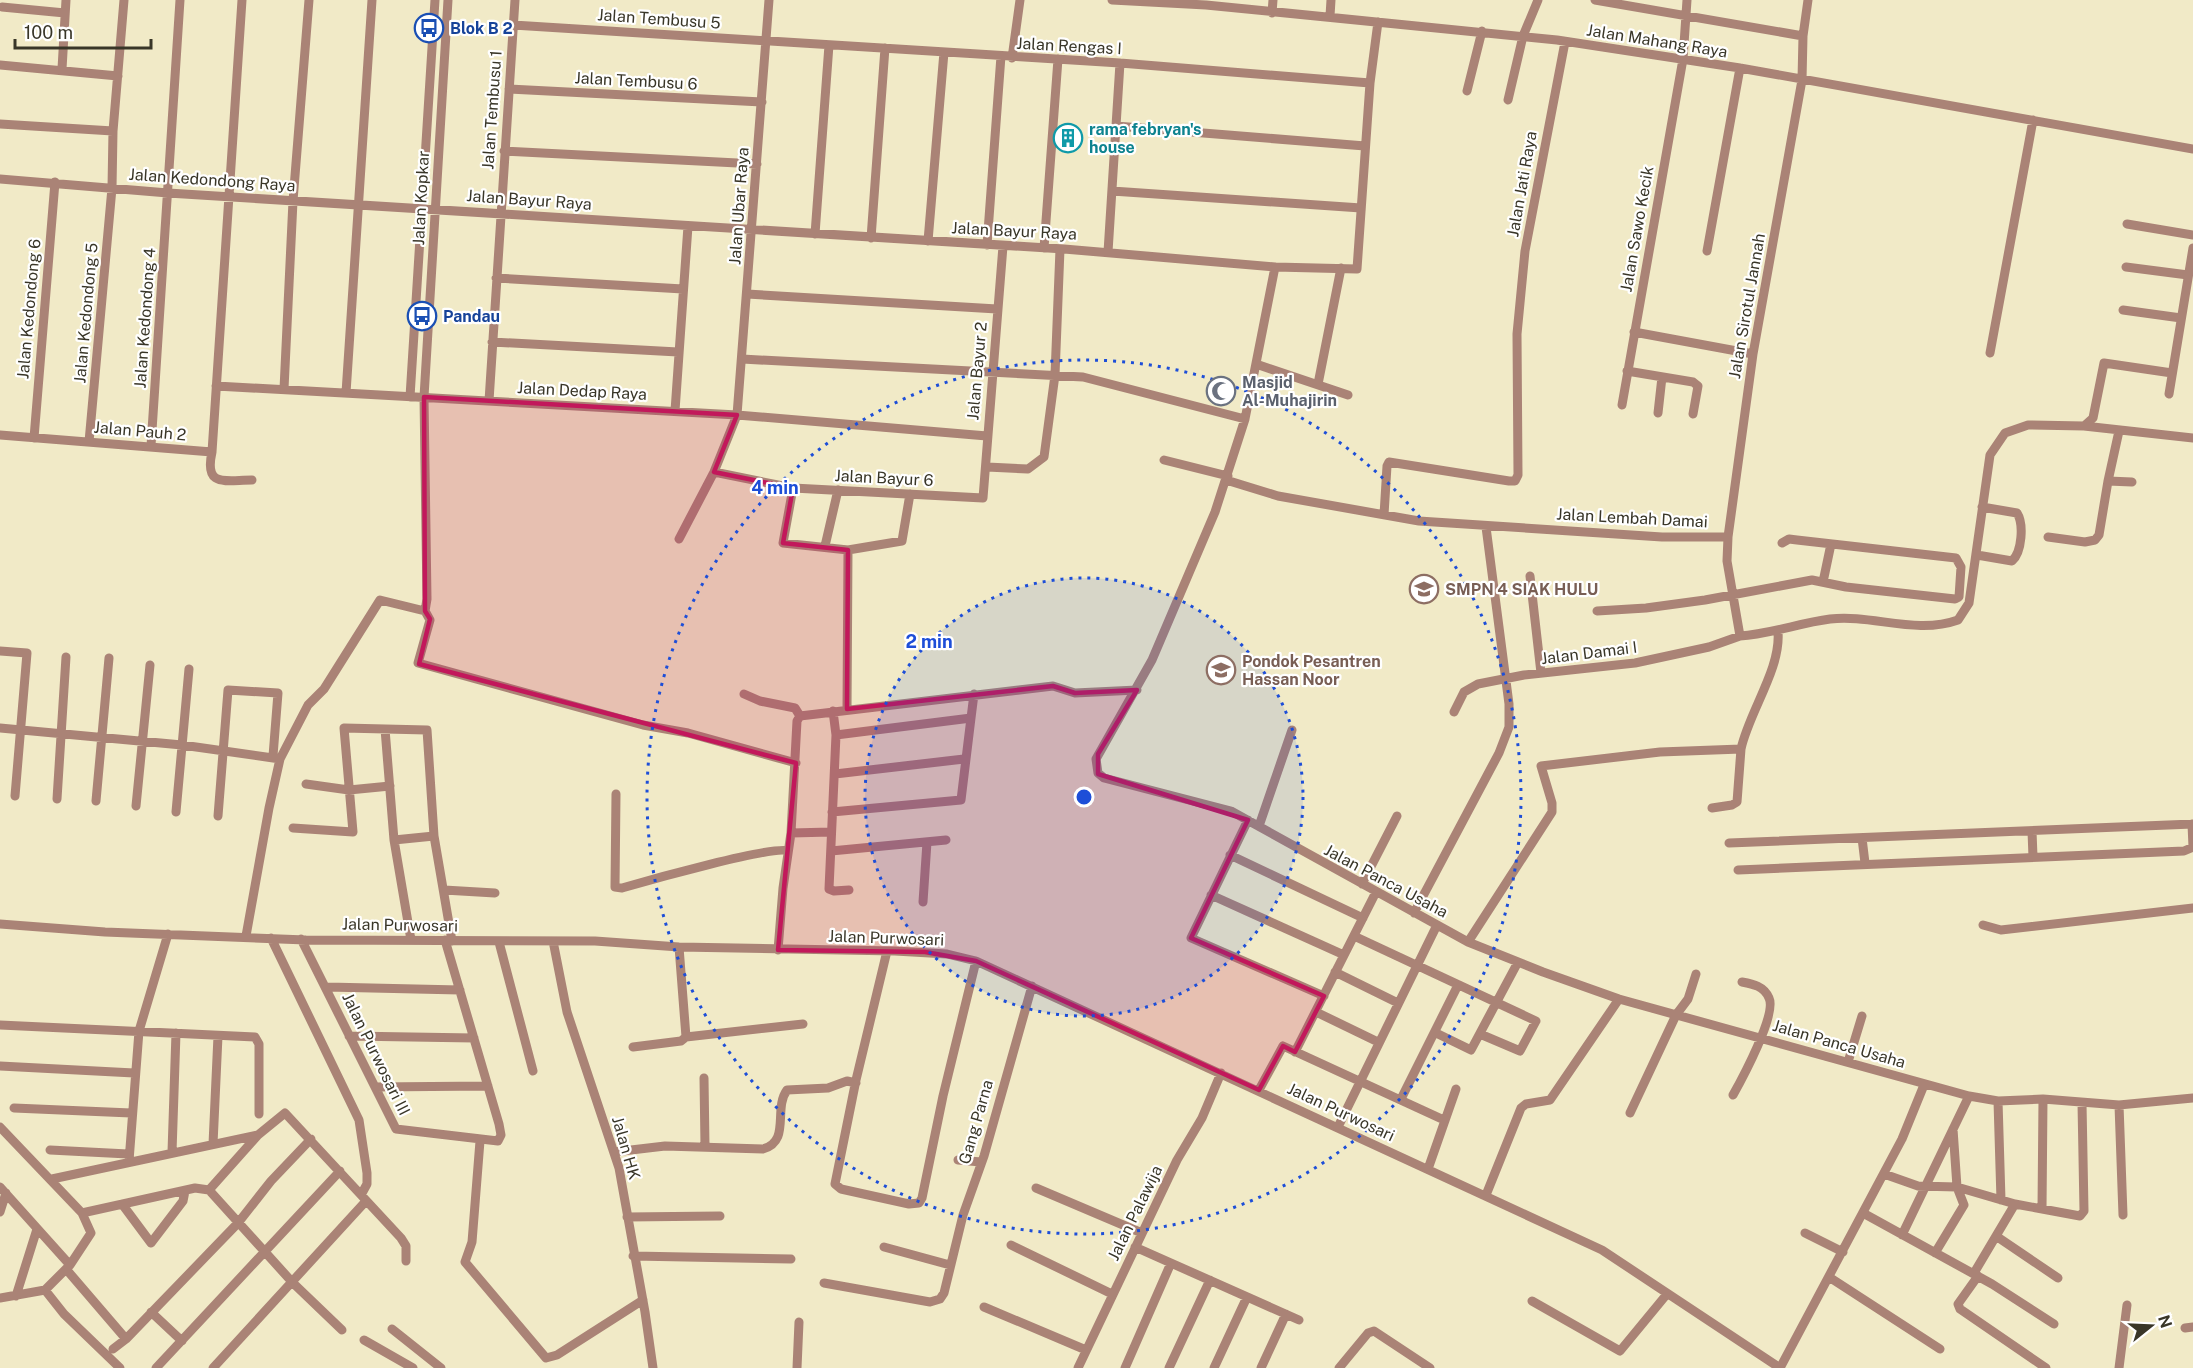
<svg xmlns="http://www.w3.org/2000/svg" width="2193" height="1368" viewBox="0 0 2193 1368" font-family="'Public Sans',sans-serif">
<style>
.lines{fill:none;stroke-linecap:round;stroke-linejoin:round}
.minor{stroke:#aa8376;stroke-width:9}
.marked{fill:#c2185b;fill-opacity:0.2;stroke:#c2185b;stroke-width:4.5;stroke-linejoin:round}
.ring{fill:none;stroke:#1d4ed8;stroke-width:3;stroke-dasharray:3 6}
.labels{text-anchor:middle;dominant-baseline:central;stroke-width:4.5;stroke-linejoin:round;paint-order:stroke}
.street-label{font-size:16px;fill:#393628;stroke:#fff}
.transit-label{font-size:16px;font-weight:bold;fill:#164399;stroke:#fff;text-anchor:start}
.culture-label{font-size:16px;font-weight:bold;fill:#0d838f;stroke:#fff;text-anchor:start}
.worship-label{font-size:16px;font-weight:bold;fill:#5b616d;stroke:#fff;text-anchor:start}
.education-label{font-size:16px;font-weight:bold;fill:#785e54;stroke:#fff;text-anchor:start}
.centre{fill:#1d4ed8;stroke:#fff;stroke-width:3}
.ring-label{font-size:18px;text-anchor:middle;font-weight:bold;fill:#1d4ed8;stroke:#fff;stroke-width:4.5;stroke-linejoin:round;paint-order:stroke}
</style>
<rect width="100%" height="100%" fill="#f1eac7"/>
<g class="lines">
<path class="minor" d="M448 0 424 397 427 599 425 611 430 620 418 663 643 725 688 733 796 763
M1112 0 1206 5 1557 40 1740 68 2193 149
M1595 0 1803 36
M1808 0 1803 36 1802 80 1753 354 1728 537 1727 561 1740 636C1771 634 1799 623 1830 619 1872 614 1916 635 1958 620L1969 603 1990 455 2005 433 2028 425 2084 426 2193 438
M2 7 65 13
M1272 13 1273 0
M1330 16 1331 0
M513 25 1120 63 1370 83
M1012 58 1020 0
M0 65 118 76
M62 69 66 0
M509 89 762 102
M1467 91 1482 31
M1508 100 1523 36 1538 0
M0 124 113 131
M1116 126 1365 146
M504 151 757 164
M0 179 168 193 1064 249 1275 267 1357 269 1370 83 1378 22
M1112 191 1361 208
M2127 224 2193 235
M815 234 829 45
M871 238 885 48
M928 241 944 52
M987 245 1001 56
M1044 248 1058 59
M1707 251 1740 68
M1108 252 1120 63
M1275 267 1245 419 1215 512 1152 660 1096 759 1098 773 1104 778 1231 811 1468 942 1543 972 1619 999 1969 1096 1998 1101 2043 1099 2119 1105 2193 1098
M2126 267 2188 275
M496 278 683 289
M747 294 997 309
M2123 310 2181 318
M1634 332 1753 354
M492 342 678 352
M1990 353 2033 120
M742 359 1083 377 1245 419
M1256 364 1348 395
M1627 371 1693 382 1698 386 1693 414
M1318 384 1341 268
M216 386 737 415 987 436
M284 389 293 201 309 0
M346 393 372 0
M2169 394 2193 248
M410 397 435 0
M489 401 515 0
M1622 405 1683 59 1687 0
M675 411 688 226
M1658 413 1662 377
M2084 426 2093 418 2104 363 2172 373
M2119 431 2108 481 2132 482
M0 435 212 452 242 0
M34 438 55 182
M89 442 112 188 113 131 124 0
M151 446 180 0
M212 452C204 488 225 480 252 480
M1164 460 1228 476
M987 467 1028 469 1044 457 1055 375 1060 249
M714 472 793 488 983 498 1003 246
M1226 480 1278 496 1419 521 1662 537H1728
M793 488 783 543 848 550
M1384 515 1387 466 1389 462 1509 481H1515L1518 475 1517 334 1525 251 1565 42
M2048 537 2085 542 2095 540 2099 535 2108 481
M679 539 714 472 737 415 769 0
M825 546 838 490
M1977 555 2012 561C2022 552 2024 524 2017 513L1982 507
M1530 576 1541 673
M1823 582 1831 544
M1597 611 1646 608 1705 600 1812 580 1846 587 1955 599 1959 597 1961 567 1956 558 1797 540 1789 539 1782 543
M0 651 27 653 15 796
M744 694 760 701 795 708 800 716
M847 710 848 550 902 541 910 494
M833 711 836 735 829 889 834 891 849 890
M1454 712 1464 692 1478 684 1524 675 1635 663 1709 647 1740 636
M0 728 182 745 280 759
M385 729 394 840 434 836
M836 735 971 718 974 694
M835 774 964 759
M306 784 349 790 390 786
M616 794 615 887 622 888C646 881 774 845 788 851
M57 799 66 657
M96 801 109 658
M136 806 150 665
M1712 808 1732 805 1737 802 1741 749
M176 812 189 669
M832 812 961 800 971 718
M218 816 228 690 278 693 273 756
M1248 820 1191 938 1324 996
M1259 826 1292 730
M293 828 353 832 344 728 427 730 434 836 452 941
M2032 831 2033 857
M791 833 831 832
M1862 838 1865 863
M394 840 411 940
M1729 843 2193 824
M831 851 946 840
M1230 855 1363 918
M1738 870 2184 851 2193 847 2192 824
M1362 884 1397 816
M444 890 495 893
M1211 895 1344 955
M923 902 927 842
M1414 913 1499 753 1509 727V704L1486 527
M0 924 105 932 306 940 595 941 679 947 895 951 947 954 976 961 1602 1250 1780 1368
M1983 925 2001 930 2193 908
M246 936 269 808 280 759 308 705 324 689 380 600 425 611
M1354 936 1536 1021 1520 1051 1480 1034
M271 938 359 1120 367 1173V1184L361 1195
M301 939 396 1129 498 1141 501 1135 499 1124 445 940
M553 941 567 1012 619 1168 645 1312 653 1368
M499 942 533 1071
M1468 942 1552 812V803L1541 766 1660 752 1741 749C1749 712 1781 669 1778 632
M679 947 686 1037
M778 950 783 888 791 833 797 721 800 716 1053 686 1075 693 1137 690
M887 951 856 1080 835 1184 841 1189 909 1204 919 1203 922 1198 943 1096 976 961
M1335 972 1398 1003
M327 987 460 990
M1316 1012 1378 1042
M0 1025 255 1037 259 1044V1114
M1436 1033 1471 1050 1518 962
M349 1036 474 1038
M633 1047 681 1041 686 1037 803 1024
M1295 1052 1376 892
M1848 1062 1862 1016
M0 1066 134 1073
M704 1078 705 1146
M375 1087 488 1086
M1259 1090 1283 1046 1444 1120
M1733 1095C1742 1079 1777 1014 1769 998 1764 986 1753 984 1742 982
M1401 1099 1458 985
M1998 1101 2001 1200
M2119 1105 2123 1215
M14 1108 131 1113
M1630 1113 1676 1015 1688 999 1696 974
M0 1127 82 1213 91 1233 70 1265 45 1290 0 1298
M1338 1127 1437 925
M480 1141 472 1242 465 1262 546 1358 557 1355 643 1300
M213 1144 218 1036
M50 1150 128 1154
M172 1152 176 1033
M614 1152 665 1146 763 1149C791 1141 773 1109 787 1090L828 1088 847 1081 856 1083
M958 1160 981 1162
M129 1161 139 1031 168 934
M1428 1169 1456 1089
M1884 1174 1918 1186 1957 1187 2015 1204 2080 1216 2084 1211 2082 1103
M52 1179 258 1135 285 1113 401 1238 406 1246V1261
M0 1187 70 1265
M1036 1188 1142 1233
M209 1190 258 1135
M1486 1195 1521 1108 1526 1104 1550 1100 1619 999
M122 1204 151 1243 183 1201 185 1191
M2042 1209 2043 1099
M0 1212 6 1193
M82 1213 195 1188 209 1190 293 1283 342 1330
M1863 1213 1992 1284 2054 1324
M627 1217 720 1216
M1805 1233 1843 1252
M1902 1235 1969 1096
M1996 1236 2058 1278
M1011 1245 1112 1294
M884 1247 950 1265
M1135 1247 1299 1320
M1935 1253 1964 1205 1957 1187 1953 1129
M633 1256 791 1259
M66 1269 126 1339
M1974 1273 2015 1204
M1978 1276 1958 1304 1960 1309 2046 1368
M1829 1277 1940 1349
M824 1283 930 1302 940 1299 944 1293 963 1215 984 1156 1032 986
M45 1290 64 1314 120 1368
M16 1296 37 1229
M1532 1301 1620 1351 1667 1294
M984 1307 1086 1350
M151 1312 182 1341
M2185 1328 2193 1327
M392 1329 441 1368
M364 1340 413 1368
M113 1349 126 1339 238 1223 271 1181 311 1139
M156 1368 340 1171
M213 1368 366 1201
M797 1368 799 1322
M1078 1368 1177 1160 1202 1118 1221 1073
M1125 1368 1171 1263
M1169 1368 1210 1280
M1214 1368 1247 1297
M1261 1368 1286 1314
M1339 1368 1368 1333 1374 1331 1430 1368
M1780 1368 1902 1139 1924 1085
M2119 1368 2127 1305"/>
</g>
<path class="marked" d="M424 397 737 415 714 472 793 488 783 543 848 550 847 709 1053 686 1075 693 1137 690 1098 754V774L1248 820 1191 938 1324 996 1295 1052 1283 1046 1259 1090 976 961 925 952 778 950 796 763 419 664 430 619 425 611Z"/>
<circle cx="1084" cy="797" r="219" fill="#1d4ed8" fill-opacity=".12"/>
<g class="ring">
<circle cx="1084" cy="797" r="219"/>
<circle cx="1084" cy="797" r="437"/>
</g>
<defs>
<g id="bus-ring" transform="scale(1.5)"><circle r="9.5" fill="#fff" stroke="#1a4fb4" stroke-width="1.5"/><path d="M-5-6H5V4H4V6H2V4H-2V6H-4V4H-5ZM-3.5-4V0h7V-4ZM-3.5 1.2v1.5H-2V1.2ZM2 1.2v1.5H3.5V1.2Z" fill="#1a4fb4"/></g>
<g id="building-ring" transform="scale(1.5)"><circle r="9.5" fill="#fff" stroke="#0f9aa8" stroke-width="1.5"/><path d="M-4-6H4V6H1V3H-1V6H-4ZM-2.5-4.3h1.7v1.8h-1.7ZM.8-4.3h1.7v1.8H.8ZM-2.5-1h1.7V.8h-1.7ZM.8-1h1.7V.8H.8Z" fill="#0f9aa8"/></g>
<g id="mosque-ring" transform="scale(1.5)"><circle r="9.5" fill="#fff" stroke="#6b7280" stroke-width="1.5"/><path d="M3.5-4.9A6 6 0 1 0 3.5 4.9A5 5 0 1 1 3.5-4.9Z" fill="#6b7280"/></g>
<g id="school-ring" transform="scale(1.5)"><circle r="9.5" fill="#fff" stroke="#8d6e63" stroke-width="1.5"/><path d="M0-5L7-2L0 1L-7-2ZM-4 1L0 2.5L4 1V4Q0 6-4 4Z" fill="#8d6e63"/></g>
</defs>
<g fill-rule="evenodd">
<use href="#bus-ring" x="429" y="28"/>
<use href="#building-ring" x="1068" y="138"/>
<use href="#bus-ring" x="422" y="316"/>
<use href="#mosque-ring" x="1221" y="391"/>
<use href="#school-ring" x="1424" y="589"/>
<use href="#school-ring" x="1221" y="670"/>
</g>
<g class="labels">
<g class="street-label">
<text transform="translate(659 19) rotate(4)">Jalan Tembusu 5</text>
<text transform="translate(1657 41) rotate(9)">Jalan Mahang Raya</text>
<text transform="translate(1069 46) rotate(3)">Jalan Rengas I</text>
<text transform="translate(636 81) rotate(3)">Jalan Tembusu 6</text>
<text transform="translate(492 110) rotate(-86)">Jalan Tembusu 1</text>
<text transform="translate(212 180) rotate(4)">Jalan Kedondong Raya</text>
<text transform="translate(1522 184) rotate(-80)">Jalan Jati Raya</text>
<text transform="translate(421 198) rotate(-87)">Jalan Kopkar</text>
<text transform="translate(529 200) rotate(4)">Jalan Bayur Raya</text>
<text transform="translate(739 206) rotate(-86)">Jalan Ubar Raya</text>
<text transform="translate(1637 229) rotate(-80)">Jalan Sawo Kecik</text>
<text transform="translate(1014 231) rotate(3)">Jalan Bayur Raya</text>
<text transform="translate(1747 306) rotate(-80)">Jalan Sirotul Jannah</text>
<text transform="translate(29 309) rotate(-85)">Jalan Kedondong 6</text>
<text transform="translate(86 313) rotate(-85)">Jalan Kedondong 5</text>
<text transform="translate(145 318) rotate(-86)">Jalan Kedondong 4</text>
<text transform="translate(977 371) rotate(-85)">Jalan Bayur 2</text>
<text transform="translate(582 391) rotate(3)">Jalan Dedap Raya</text>
<text transform="translate(140 431) rotate(5)">Jalan Pauh 2</text>
<text transform="translate(884 478) rotate(3)">Jalan Bayur 6</text>
<text transform="translate(1632 518) rotate(3)">Jalan Lembah Damai</text>
<text transform="translate(1589 653) rotate(-7)">Jalan Damai I</text>
<text transform="translate(1386 881) rotate(28)">Jalan Panca Usaha</text>
<text transform="translate(400 925) rotate(1)">Jalan Purwosari</text>
<text transform="translate(886 938) rotate(2)">Jalan Purwosari</text>
<text transform="translate(1839 1044) rotate(16)">Jalan Panca Usaha</text>
<text transform="translate(376 1054) rotate(64)">Jalan Purwosari III</text>
<text transform="translate(1341 1112) rotate(25)">Jalan Purwosari</text>
<text transform="translate(976 1122) rotate(-74)">Gang Parna</text>
<text transform="translate(626 1148) rotate(74)">Jalan HK</text>
<text transform="translate(1135 1213) rotate(-64)">Jalan Palawija</text>
</g>
<g class="transit-label">
<text x="450" y="28">Blok B 2</text>
<text x="443" y="316">Pandau</text>
</g>
<g class="culture-label">
<text x="1089" y="129">rama febryan's<tspan x="1089" dy="18">house</tspan></text>
</g>
<g class="worship-label">
<text x="1242" y="382">Masjid<tspan x="1242" dy="18">Al-Muhajirin</tspan></text>
</g>
<g class="education-label">
<text x="1445" y="589">SMPN 4 SIAK HULU</text>
<text x="1242" y="661">Pondok Pesantren<tspan x="1242" dy="18">Hassan Noor</tspan></text>
</g>
</g>
<circle cx="1084" cy="797" r="9" class="centre"/>
<g class="ring-label">
<text x="775" y="494">4 min</text>
<text x="929" y="648">2 min</text>
</g>
<g transform="translate(2151 1326) rotate(72)" stroke="#ffffff" stroke-width="4.5" paint-order="stroke">
<path d="M0-4.5L10 22L0 15L-10 22Z" fill="#393628"/>
<text y="-9" font-size="16" font-weight="bold" text-anchor="middle" fill="#393628">N</text>
</g>
<path d="M15 39v9h136v-9" fill="none" stroke="#393628" stroke-width="3"/>
<text x="24" y="39" font-size="18" fill="#393628" stroke="#ffffff" stroke-width="4.5" paint-order="stroke">100 m</text>
</svg>
